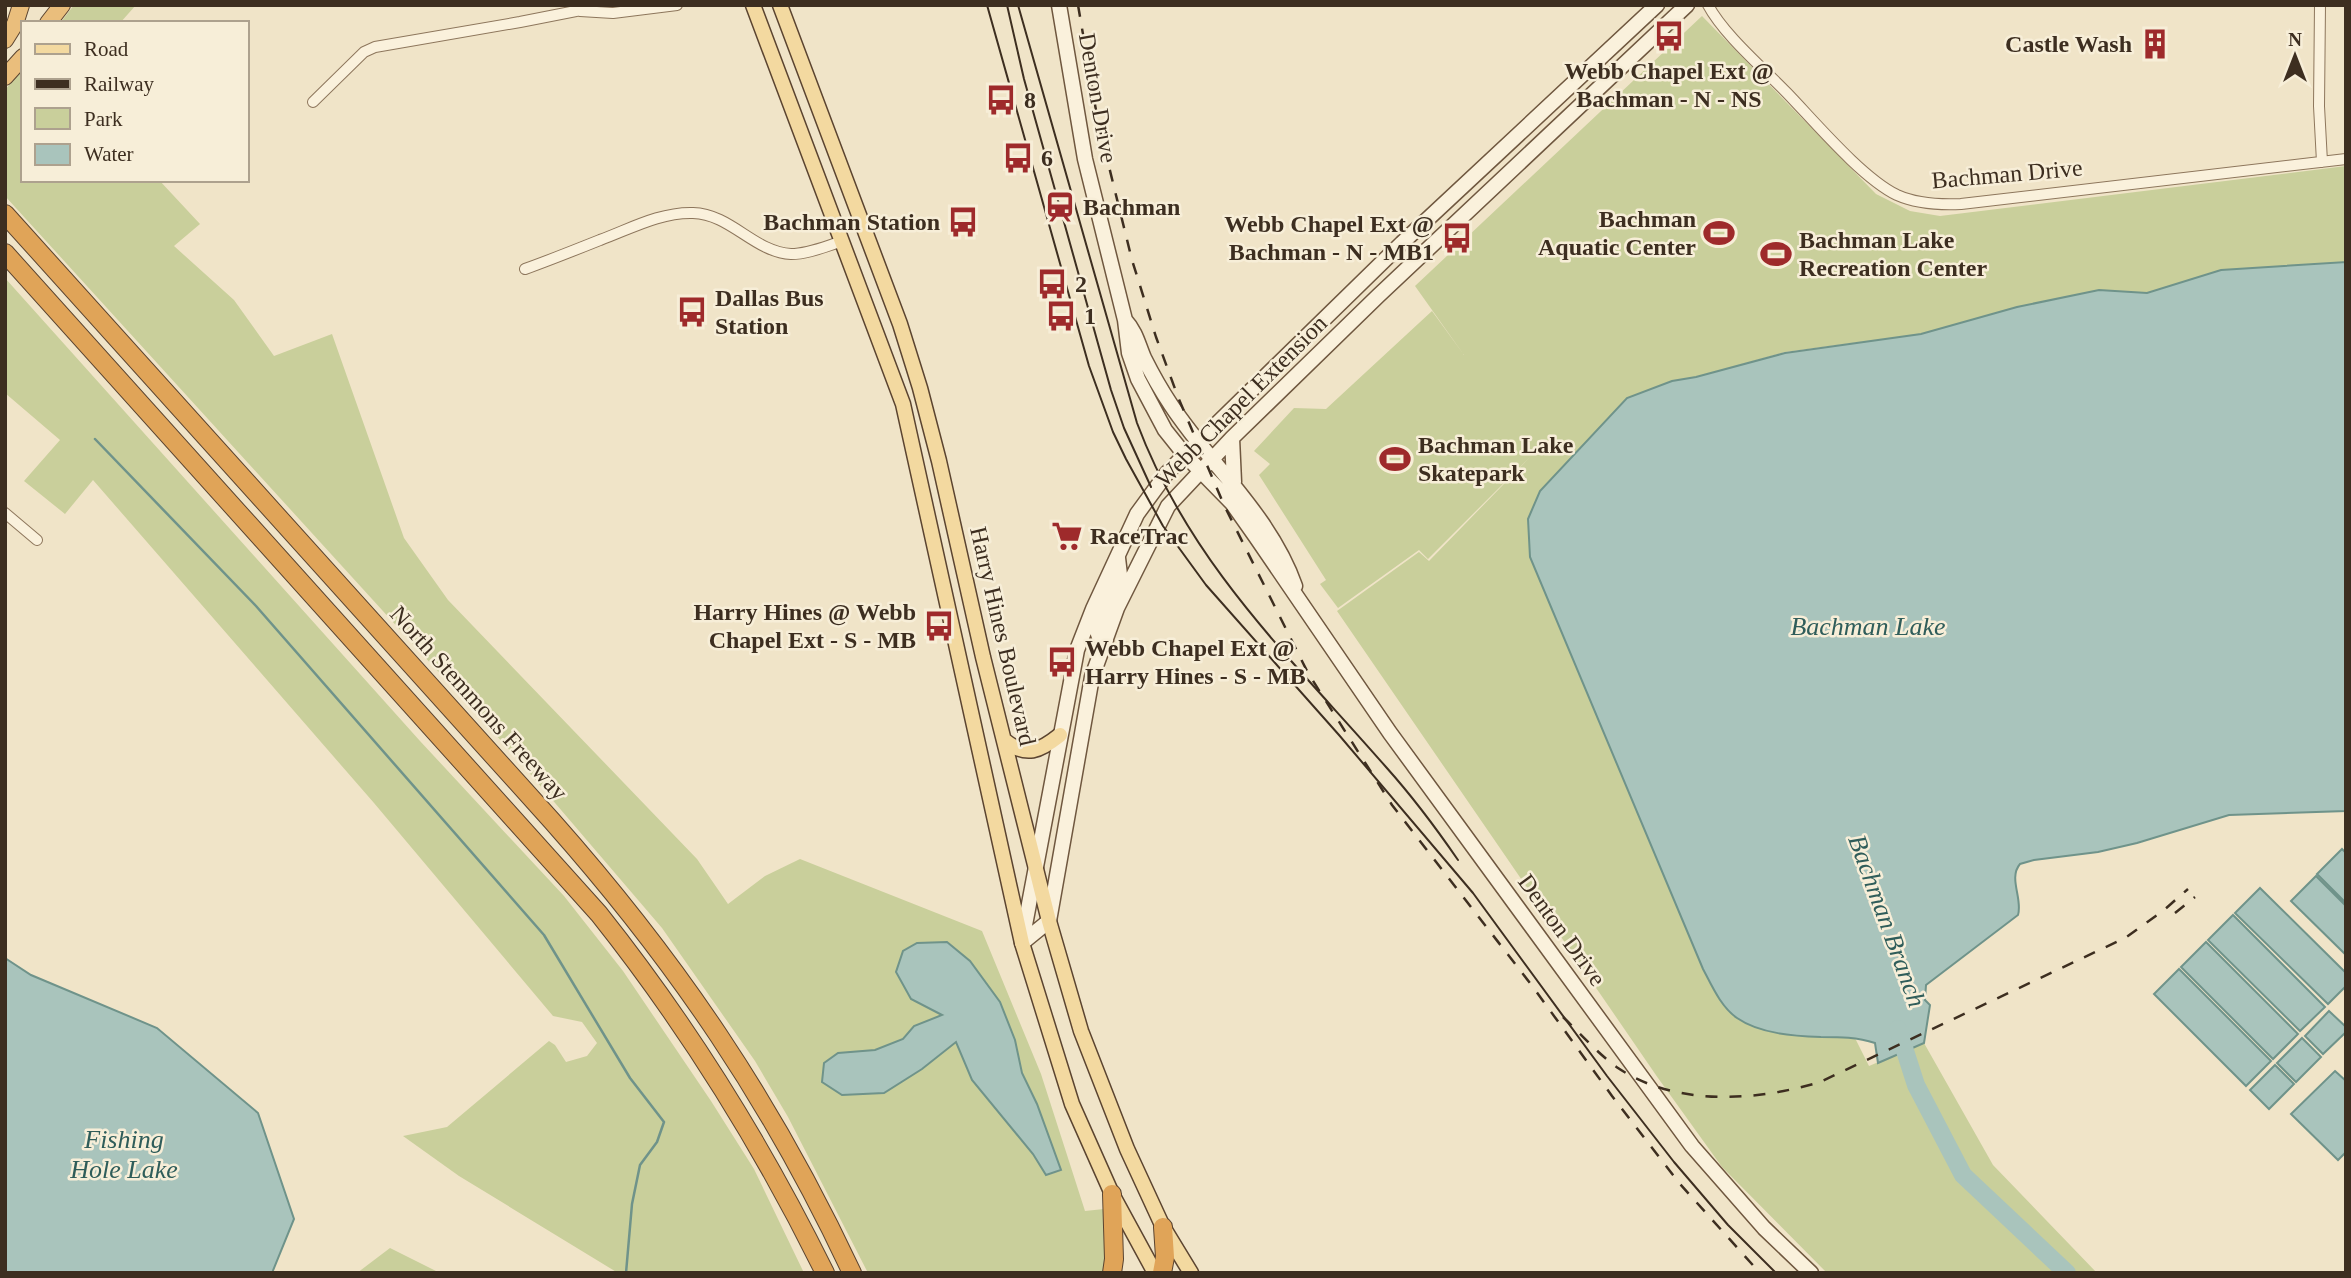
<svg xmlns="http://www.w3.org/2000/svg" width="2351" height="1278" viewBox="0 0 2351 1278" font-family="'Times New Roman',serif">
<style>
.green{fill:#c9cf9b}
.water{fill:#a9c4bc;stroke:#6f938a;stroke-width:2}
.lines{fill:none;stroke-linecap:round;stroke-linejoin:round}
.stream{stroke:#6f938a;stroke-width:2.5}
.river{stroke:#a9c4bc;stroke-width:18}
.minor-casing{stroke:#8d765c;stroke-width:12}
.secondary-casing{stroke:#6f573f;stroke-width:17}
.primary-casing{stroke:#5b4430;stroke-width:17}
.trunk-casing{stroke:#5b4430;stroke-width:18}
.motorway-casing{stroke:#5b4430;stroke-width:20}
.minor{stroke:#faf1dc;stroke-width:10}
.secondary{stroke:#faf1dc;stroke-width:14}
.primary{stroke:#f3d9a0;stroke-width:14}
.trunk{stroke:#eabe7c;stroke-width:16}
.motorway{stroke:#e0a458;stroke-width:18}
.tram{stroke:#3d2e20;stroke-width:2}
.rail{stroke:#3d2e20;stroke-width:2.5;stroke-dasharray:12 12;stroke-linecap:butt}
.labels{text-anchor:middle;dominant-baseline:central;stroke-width:5;stroke-linejoin:round;paint-order:stroke}
.poi-label{font-size:24px;font-weight:bold;fill:#3d2e20;stroke:#f7eed8;text-anchor:start}
.street-label{font-size:24px;fill:#3d2e20;stroke:#f7eed8}
.water-label{font-size:26px;font-style:italic;fill:#2f5d5a;stroke:#f7eed8}
</style>
<rect width="100%" height="100%" fill="#f0e4c8"/>
<path class="green" d="M74 5H136L120 23H60Z
M1702 16 1876 194 1910 211 1940 216 2346 166V262L2221 270 2147 293 2099 290 2017 307 1921 334 1785 352 1696 377 1672 381 1530 557 1703 969 1718 997 1764 1030 1801 1036 1855 1038 1869 1066 1924 1043 1993 1165 2097 1273H1827L1722 1167 1658 1078 1337 611 1419 552 1429 561 1534 453 1428 559 1419 550 1338 608 1320 584 1326 580 1259 475 1270 464 1254 451 1294 408 1326 409 1432 311 1464 355 1415 286Z
M23 68V180H159L200 224 174 246 234 300 274 356 332 334 404 538 448 600 697 859 728 904 765 876 800 859 982 931 1041 1074 1085 1211 1104 1209 1108 1253 1105 1273H868L788 1117 755 1061 662 928 514 755 5 196V90Z
M5 278 420 741 564 896 623 971 711 1101 754 1169 804 1273H618L459 1176 403 1136 447 1127 549 1041 555 1045 566 1062 587 1056 597 1043 582 1022 553 1016 374 803 93 480 65 514 24 481 60 440 5 393Z
M390 1248 440 1273H357Z"/>
<path class="water" d="M2346 262V811L2229 815 2137 843 2098 852 2034 860 2020 864C2008 878 2023 899 2018 915L1926 985 1925 1000 1930 1005 1924 1043 1878 1063 1875 1043C1857 1037 1840 1037 1821 1037 1795 1036 1760 1034 1737 1018 1721 1007 1712 986 1703 969L1530 557 1528 519 1540 491 1627 398 1672 381 1696 377 1785 353 1921 334 2017 307 2099 290 2147 293 2221 270Z
M2342 849 2346 853V903L2317 874Z
M2316 876 2346 906V955L2291 901Z
M2260 888 2346 973V986L2328 1004 2235 913Z
M2233 915 2325 1007 2300 1031 2208 940Z
M947 942 970 961 1000 1002 1015 1040 1022 1073 1037 1104 1061 1170 1046 1175 1033 1154 972 1080 956 1042 922 1069 884 1093 842 1095 822 1082 824 1063 838 1053 875 1050 903 1039 914 1026 942 1015 911 999 896 972 903 951 917 943Z
M2206 942 2298 1034 2273 1059 2181 967Z
M5 958 31 975 157 1028 258 1113 294 1219 272 1273H5Z
M2179 969 2271 1061 2246 1086 2154 994Z
M2329 1011 2346 1027V1032L2323 1054 2305 1036Z
M2302 1038 2321 1057 2296 1082 2277 1063Z
M2275 1065 2294 1084 2269 1109 2250 1090Z
M2335 1071 2346 1081V1152L2338 1160 2291 1114Z"/>
<g class="lines">
<path class="stream" d="M95 439 256 606 544 935 630 1078 664 1122 657 1142 640 1165 632 1204 626 1273"/>
<path class="river" d="M1898 1029 1916 1085 1963 1175 2067 1273"/>
<g class="minor-casing">
<path id="minor" d="M1708 5C1724 35 1763 68 1787 93 1815 122 1862 178 1897 195 1917 204 1939 205 1961 204L2346 159
M2320 5 2319 106 2322 162
M580 11 613 13 677 5
M313 102 364 52 375 47 520 22 576 11 592 5
M525 269C550 260 575 250 600 240 630 229 660 212 693 213 731 214 754 252 791 254 809 254 826 246 843 241
M5 513 37 540"/>
</g>
<g class="secondary-casing">
<path id="secondary" d="M1059 5 1085 159 1125 320 1129 353 1138 379 1165 430 1185 455 1232 503 1256 537 1390 733 1692 1146 1764 1228 1811 1273
M1125 320C1136 332 1138 344 1144 358 1152 374 1161 390 1171 405 1211 466 1270 515 1295 586
M1232 438 1234 482
M1106 640 1099 637 1097 631 1120 575 1118 558
M1022 941 1077 650 1093 609 1137 514 1167 473 1185 455 1402 243 1657 5
M1022 943 1049 921 1092 677 1117 608 1168 506 1232 438 1378 296 1687 5"/>
</g>
<g class="primary-casing">
<path id="primary" d="M753 5 903 404 1022 943 1072 1104 1112 1194 1155 1273
M780 5 900 324 920 388 939 461 983 657 1049 921 1081 1031 1127 1149 1163 1227 1191 1273
M1004 740C1026 758 1040 751 1060 735"/>
</g>
<g class="trunk-casing">
<path id="trunk" d="M48 23 62 5
M5 40 15 24 21 5
M5 77 23 57"/>
</g>
<g class="motorway-casing">
<path id="motorway" d="M5 214 552 821C677 962 772 1102 852 1273
M5 253 599 914C688 1026 762 1145 825 1273
M1112 1194 1114 1259 1112 1273
M1162 1273 1165 1257 1163 1227"/>
</g>
<use href="#minor" class="minor"/>
<use href="#secondary" class="secondary"/>
<use href="#primary" class="primary"/>
<use href="#trunk" class="trunk"/>
<use href="#motorway" class="motorway"/>
<path class="tram" d="M987 5 1089 366 1113 432 1126 459 1163 526 1206 585 1339 735 1473 893 1607 1076 1674 1162 1728 1225 1776 1273
M1007 5 1024 79 1111 390 1124 428 1151 487
M1018 5 1137 423C1190 564 1289 656 1386 767 1412 796 1436 828 1458 860"/>
<path class="rail" d="M1078 5 1098 122 1132 260 1156 337 1178 397 1224 505 1308 673 1392 805 1533 987 1612 1096 1680 1184 1760 1273
M2175 913 2195 897
M1563 1017C1580 1033 1598 1054 1618 1068 1676 1107 1757 1101 1820 1082L2125 938 2164 910 2188 889"/>
</g>
<defs>
<g id="bus-bare" transform="scale(2.415)"><path d="M-5-6H5V4H4V6H2V4H-2V6H-4V4H-5ZM-3.5-4V0h7V-4ZM-3.5 1.2v1.5H-2V1.2ZM2 1.2v1.5H3.5V1.2Z" fill="#9e2a2b" stroke="#f7eed8" stroke-width="2.5" paint-order="stroke"/></g>
<g id="building-bare" transform="scale(2.415)"><path d="M-4-6H4V6H1V3H-1V6H-4ZM-2.5-4.3h1.7v1.8h-1.7ZM.8-4.3h1.7v1.8H.8ZM-2.5-1h1.7V.8h-1.7ZM.8-1h1.7V.8H.8Z" fill="#9e2a2b" stroke="#f7eed8" stroke-width="2.5" paint-order="stroke"/></g>
<g id="station-bare" transform="scale(2.415)"><path d="M-3-6H3Q5-6 5-4V2Q5 4 3 4L4.5 6H3L1.5 4h-3L-3 6H-4.5L-3 4Q-5 4-5 2V-4Q-5-6-3-6ZM-3.5-4v3h7v-3ZM-3.5 1v1.5H-2V1ZM2 1v1.5H3.5V1Z" fill="#9e2a2b" stroke="#f7eed8" stroke-width="2.5" paint-order="stroke"/></g>
<g id="stadium-bare" transform="scale(2.415)"><path d="M0-5a6.5 5 0 1 0 0 10a6.5 5 0 1 0 0-10ZM-3.5-1.8h7v3.6h-7Z" fill="#9e2a2b" stroke="#f7eed8" stroke-width="2.5" paint-order="stroke"/></g>
<g id="supermarket-bare" transform="scale(2.415)"><path d="M-6-5.5h2.5l.6 2H6L4.5 2H-2.5L-4.4-4H-6ZM-1.5 3.2a1.3 1.3 0 1 0 .1 0ZM3 3.2a1.3 1.3 0 1 0 .1 0Z" fill="#9e2a2b" stroke="#f7eed8" stroke-width="2.5" paint-order="stroke"/></g>
</defs>
<g fill-rule="evenodd">
<use href="#bus-bare" x="1669" y="36"/>
<use href="#building-bare" x="2155" y="44"/>
<use href="#bus-bare" x="1001" y="100"/>
<use href="#bus-bare" x="1018" y="158"/>
<use href="#station-bare" x="1060" y="207"/>
<use href="#bus-bare" x="963" y="222"/>
<use href="#stadium-bare" x="1719" y="233"/>
<use href="#bus-bare" x="1457" y="238"/>
<use href="#stadium-bare" x="1776" y="254"/>
<use href="#bus-bare" x="1052" y="284"/>
<use href="#bus-bare" x="692" y="312"/>
<use href="#bus-bare" x="1061" y="316"/>
<use href="#stadium-bare" x="1395" y="459"/>
<use href="#supermarket-bare" x="1067" y="536"/>
<use href="#bus-bare" x="939" y="626"/>
<use href="#bus-bare" x="1062" y="662"/>
</g>
<g class="labels">
<g class="poi-label">
<text x="2132" y="44" text-anchor="end">Castle Wash</text>
<text x="1669" y="71" text-anchor="middle">Webb Chapel Ext @<tspan x="1669" dy="28">Bachman - N - NS</tspan></text>
<text x="1024" y="100">8</text>
<text x="1041" y="158">6</text>
<text x="1083" y="207">Bachman</text>
<text x="1696" y="219" text-anchor="end">Bachman<tspan x="1696" dy="28">Aquatic Center</tspan></text>
<text x="940" y="222" text-anchor="end">Bachman Station</text>
<text x="1434" y="224" text-anchor="end">Webb Chapel Ext @<tspan x="1434" dy="28">Bachman - N - MB1</tspan></text>
<text x="1799" y="240">Bachman Lake<tspan x="1799" dy="28">Recreation Center</tspan></text>
<text x="1075" y="284">2</text>
<text x="715" y="298">Dallas Bus<tspan x="715" dy="28">Station</tspan></text>
<text x="1084" y="316">1</text>
<text x="1418" y="445">Bachman Lake<tspan x="1418" dy="28">Skatepark</tspan></text>
<text x="1090" y="536">RaceTrac</text>
<text x="916" y="612" text-anchor="end">Harry Hines @ Webb<tspan x="916" dy="28">Chapel Ext - S - MB</tspan></text>
<text x="1085" y="648">Webb Chapel Ext @<tspan x="1085" dy="28">Harry Hines - S - MB</tspan></text>
</g>
<g class="street-label">
<text transform="translate(1098 98) rotate(80)">Denton Drive</text>
<text transform="translate(2007 174) rotate(-5)">Bachman Drive</text>
<text transform="translate(1241 401) rotate(-45)">Webb Chapel Extension</text>
<text transform="translate(1003 636) rotate(77)">Harry Hines Boulevard</text>
<text transform="translate(479 703) rotate(48)">North Stemmons Freeway</text>
<text transform="translate(1562 930) rotate(54)">Denton Drive</text>
</g>
<g class="water-label">
<text x="1868" y="626">Bachman Lake</text>
<text transform="translate(1887 921) rotate(70)">Bachman Branch</text>
<text x="124" y="1139">Fishing<tspan x="124" dy="30">Hole Lake</tspan></text>
</g>
</g>
<rect width="2351" height="1278" fill="none" stroke="#3d2e20" stroke-width="14"/>
<rect x="21" y="21" width="228" height="161" fill="#f7eed8" stroke="#ada18e" stroke-width="2"/>
<rect x="35" y="44" width="35" height="10" fill="#f3d9a0" stroke="#ada18e" stroke-width="2"/>
<text x="84" y="56" font-size="21" fill="#3d2e20">Road</text>
<rect x="35" y="79" width="35" height="10" fill="#3d2e20" stroke="#ada18e" stroke-width="2"/>
<text x="84" y="91" font-size="21" fill="#3d2e20">Railway</text>
<rect x="35" y="108" width="35" height="21" fill="#c9cf9b" stroke="#ada18e" stroke-width="2"/>
<text x="84" y="126" font-size="21" fill="#3d2e20">Park</text>
<rect x="35" y="144" width="35" height="21" fill="#a9c4bc" stroke="#ada18e" stroke-width="2"/>
<text x="84" y="161" font-size="21" fill="#3d2e20">Water</text>
<g transform="translate(2295 56)" stroke="#f7eed8" stroke-width="5" paint-order="stroke">
<path d="M0-5L12 26L0 18L-12 26Z" fill="#3d2e20"/>
<text y="-10" font-size="19" font-weight="bold" text-anchor="middle" fill="#3d2e20">N</text>
</g>
</svg>
